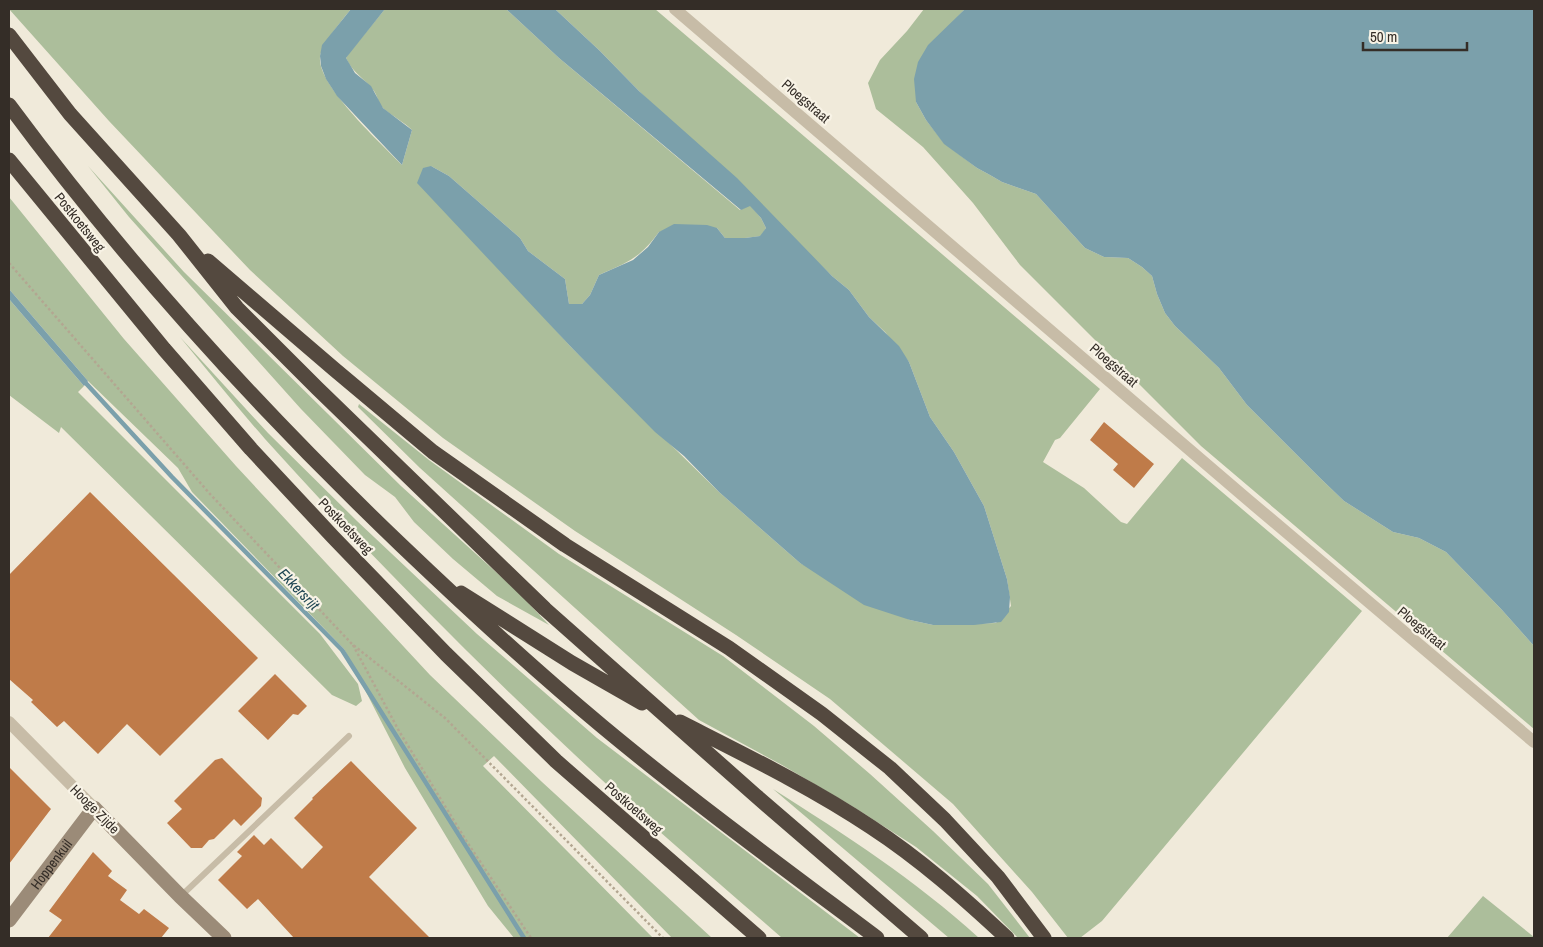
<svg xmlns="http://www.w3.org/2000/svg" width="1543" height="947" viewBox="0 0 1543 947" font-family="'Archivo Narrow',sans-serif">
<style>
.green{fill:#acbe9b}
.water{fill:#7ba0ab}
.lines{fill:none;stroke-linecap:round;stroke-linejoin:round}
.stream{stroke:#7ba0ab;stroke-width:4.5}
.building{fill:#bf7b49}
.path{stroke:#b3a691;stroke-width:2.5;stroke-dasharray:2.5 2.5;stroke-linecap:butt}
.lane{stroke:#c7bca7;stroke-width:6}
.street{stroke:#c7bca7;stroke-width:12}
.secondary{stroke:#9b8b78;stroke-width:15}
.highway{stroke:#54493f;stroke-width:15}
.labels{text-anchor:middle;dominant-baseline:central;stroke-width:4.5;stroke-linejoin:round;paint-order:stroke}
.street-label{font-size:14px;fill:#342d27;stroke:#f8f3e6}
.water-label{font-size:15px;font-style:italic;fill:#1f4653;stroke:#f8f3e6}
</style>
<rect width="100%" height="100%" fill="#f0eada"/>
<path class="green" d="M9 9H351C343 19 321 45 320 57 317 85 382 144 402 165L412 130C404 122 392 116 383 108 378 103 378 97 374 91 365 79 352 72 346 58L349 53 385 9H506L559 58 740 210 750 205 761 218 766 228 761 236 745 238H725L717 228 659 232C639 259 628 262 599 275L590 295 582 304H569L565 279 528 251 520 238 449 176 431 166 514 284 571 347 719 492 800 563 910 620 933 625 996 623 1011 606 1007 579 984 506 954 452 930 417 909 362 885 332 869 317 849 290 832 276 639 91 600 51 555 9H655L1100 389 1060 438 1055 440 1043 462 1084 488 1121 522 1127 524 1182 458 1362 611 1102 921 1080 938H1068L1032 892 953 804 830 699 736 635 575 531 443 438 343 356 250 270 109 121Z
M924 9H965L950 25 916 102 926 120 944 143 977 168 990 175 1002 182 1036 194 1085 248 1104 257 1128 258 1142 267 1152 276 1157 294 1165 313 1175 326 1219 368 1247 405 1319 477 1344 501 1393 532 1419 538 1446 552 1502 610 1534 646V729L1201 446 1020 265 973 203 923 147 876 109 868 83 880 60 907 31Z
M88 166 184 272 401 486 518 592 549 625 497 596 453 559 414 522 395 497 365 475 301 409 129 217Z
M9 197 124 339 236 466 430 675 542 782 712 938H672L494 756 483 766 653 938H514L488 906 405 768 344 649 192 492 178 468 88 381 9 289Z
M9 299 84 386 78 392 320 634 358 684 362 701 356 706 332 695 61 427 59 433 9 395Z
M180 337 268 433 357 521 477 634 597 738 860 938H782C712 877 641 817 574 754 467 654 363 548 265 439 236 406 208 371 180 337Z
M359 404 429 460 559 554 723 656 814 726 870 774 933 831 988 884 1030 938H1018L977 896 916 847 852 806 782 765 699 720 420 468 358 407Z
M773 789C847 836 914 879 979 938H949Z
M1483 896 1534 937V938H1447Z"/>
<path class="water" d="M351 9H385L346 58 355 73 371 86 383 108 412 130 402 165 337 96 326 79 321 66 320 56 322 45Z
M506 9H555L600 51 639 91 737 178 832 276 849 290 869 317 899 346 909 362 930 417 954 452 984 506 1007 579 1010 597 1009 612 1001 622 974 625H933L910 620 864 605 800 563 719 492 684 456 655 432 571 347 417 183 423 168 431 166 449 176 520 238 528 251 565 279 569 304H582L590 295 599 275 633 260 648 247 659 232 674 224 707 225 717 228 725 238H745L760 236 766 228 761 218 750 206 741 210 559 58Z
M965 9H1534V646L1502 610 1446 552 1419 538 1393 532 1344 501 1319 477 1247 405 1219 368 1175 326 1165 313 1157 294 1152 276 1142 267 1128 258 1104 257 1085 248 1036 194 1002 182 990 175 977 168 944 144 926 120 916 102 914 79 918 62 928 45Z
M9 289 88 381 84 386 9 299Z"/>
<g class="lines">
<path class="stream" d="M82 379 172 477 342 650 524 938"/>
</g>
<path class="building" d="M1104 422 1154 464 1134 488 1113 470 1118 464 1090 440Z
M90 492 258 658 160 756 127 724 98 754 64 721 57 727 31 702 33 700 9 679V575Z
M275 674 307 706 298 715 293 714 268 740 238 711Z
M222 758 262 798 261 806 241 826 234 819 214 839 209 840 202 848H191L167 823 182 809 174 801 215 760Z
M351 761 417 828 369 877 430 938H294L258 899 247 909 218 880 242 856 237 852 254 835 264 845 271 838 302 869 323 847 294 818 313 799 312 798Z
M9 767 51 809 9 864Z
M93 852 112 871 108 876 127 890 120 900 139 914 144 909 169 928 161 938H48L62 920 49 911Z"/>
<g class="lines">
<path class="path" d="M9 263 210 494 352 644 445 718 663 938
M353 645 399 731 467 842 531 938"/>
<path class="lane" d="M181 896 349 736"/>
<path class="street" d="M675 9 1247 499 1534 742
M9 722 94 808"/>
<path class="secondary" id="s1" d="M9 920 94 808 180 896 224 938"/>
<path class="highway" d="M9 35 70 114 179 235 237 308 317 388 545 609 755 795 921 938
M9 105C126 263 258 408 400 544 466 607 533 669 603 727 692 801 785 869 877 938
M9 160 164 349 251 449 333 537 446 654 556 761 759 938
M208 261 334 369 433 452 565 545 729 648 822 714 890 768 945 820 998 877 1044 938
M461 593 572 663 642 703
M680 722C745 755 811 787 871 827 920 859 964 898 1007 938"/>
</g>
<g class="labels">
<g class="street-label">
<text transform="translate(806 101) rotate(41)">Ploegstraat</text>
<text transform="translate(80 222) rotate(51)">Postkoetsweg</text>
<text transform="translate(1114 365) rotate(41)">Ploegstraat</text>
<text transform="translate(346 526) rotate(46)">Postkoetsweg</text>
<text transform="translate(1422 628) rotate(40)">Ploegstraat</text>
<text transform="translate(634 808) rotate(41)">Postkoetsweg</text>
<text transform="translate(95 809) rotate(45)">Hooge Zijde</text>
<text stroke="none"><textPath href="#s1" startOffset="70">Hoppenkuil</textPath></text>
</g>
<g class="water-label">
<text transform="translate(299 589) rotate(46)">Ekkersrijt</text>
</g>
</g>
<rect width="1543" height="947" fill="none" stroke="#342d27" stroke-width="20"/>
<path d="M1363 42v8h104v-8" fill="none" stroke="#342d27" stroke-width="2.5"/>
<text x="1370" y="42" font-size="15" fill="#342d27" stroke="#f8f3e6" stroke-width="4" paint-order="stroke">50 m</text>
</svg>
